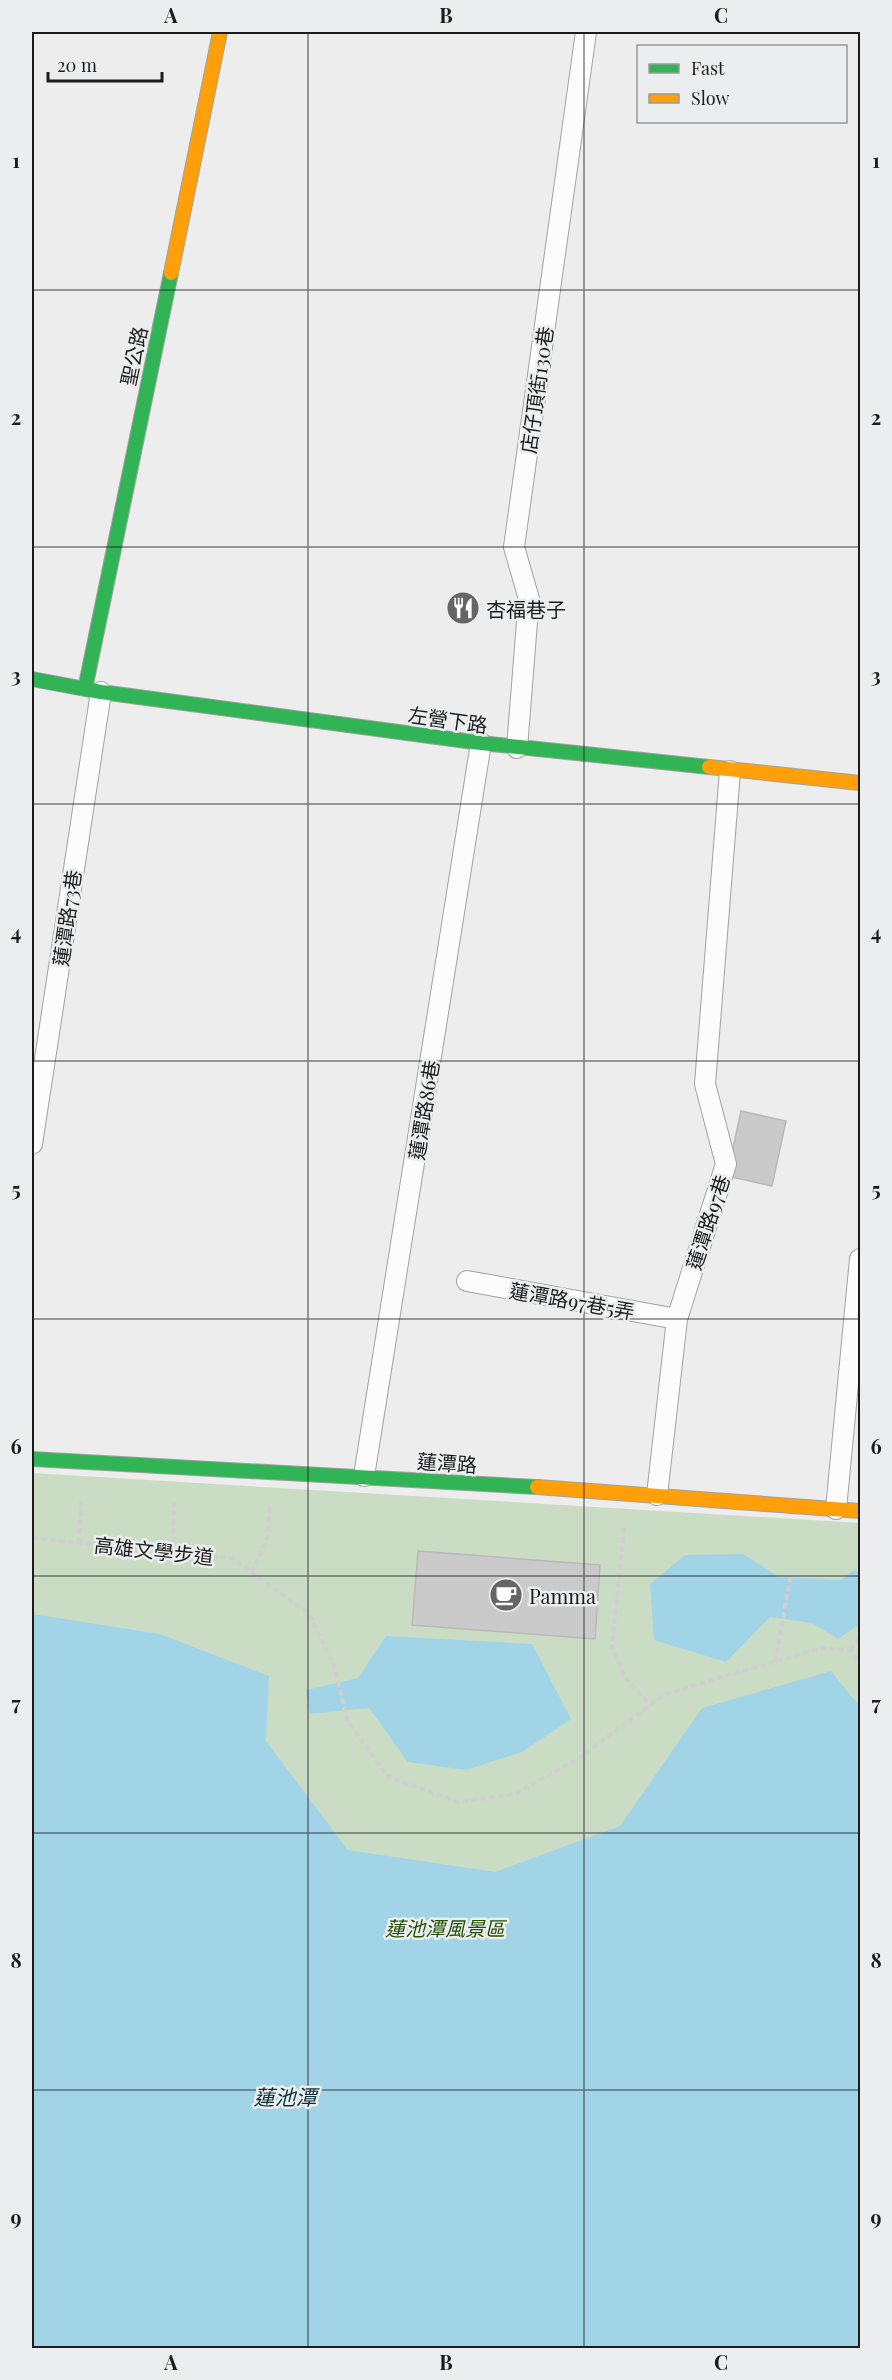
<svg xmlns="http://www.w3.org/2000/svg" width="892" height="2380" viewBox="0 0 892 2380" font-family="'Playfair Display','Noto Sans TC',serif">
<style>
.green{fill:#cbdcc4}
.water{fill:#a2d4e7}
.building{fill:#cacaca;stroke:#b9b9b9;stroke-width:1.5}
.lines{fill:none;stroke-linecap:round;stroke-linejoin:round}
.lane-casing{stroke:#a2a2a2;stroke-width:22}
.fast-casing{stroke:#a2a2a2;stroke-width:16}
.slow-casing{stroke:#a2a2a2;stroke-width:16}
.path{stroke:#d0d0d1;stroke-width:4;stroke-dasharray:6 3;stroke-linecap:butt}
.lane{stroke:#fcfcfc;stroke-width:20}
.fast{stroke:#30b455;stroke-width:14}
.slow{stroke:#ff9f0a;stroke-width:14}
.grid{fill:none;stroke:#1c1c1d;stroke-width:1.5;stroke-opacity:0.55}
.labels{text-anchor:middle;dominant-baseline:central;stroke-width:5;stroke-linejoin:round;paint-order:stroke}
.street-label{font-size:20px;fill:#1c1c1d;stroke:#ecedee}
.poi-label{font-size:20px;fill:#1c1c1d;stroke:#ecedee;text-anchor:start}
.park-label{font-size:20px;font-style:italic;fill:#235005;stroke:#ecedee}
.water-label{font-size:21px;font-style:italic;fill:#0a2e39;stroke:#ecedee}
.neatline{fill:none;stroke:#1c1c1d;stroke-width:2}
.grid-label{font-size:20px;text-anchor:middle;font-weight:bold;fill:#1c1c1d}
</style>
<rect width="100%" height="100%" fill="#ededed"/>
<path class="green" d="M32 1473 860 1523V2348H32Z"/>
<path class="water" d="M743 1554 779 1577 841 1580 854 1570 860 1572V1624L838 1639 812 1623 770 1617 726 1662 654 1640 650 1584 685 1555Z
M32 1614 160 1634 269 1676 266 1741 348 1850 495 1872 620 1826 702 1708 831 1671 860 1707V2348H32Z
M386 1636 532 1644 571 1719 522 1752 466 1770 408 1762 369 1708 309 1714 306 1690 358 1678Z"/>
<path class="building" d="M741 1111 786 1121 772 1186 727 1176Z
M418 1551 600 1565 595 1639 412 1625Z"/>
<g class="lines">
<g class="lane-casing">
<path id="lane" d="M517 748 527 622 531 606 514 547 586 32
M32 1144 101 692
M467 1281 677 1319
M364 1476 481 743
M657 1495 677 1319 726 1164 705 1084 730 771
M836 1509 860 1259"/>
</g>
<g class="fast-casing">
<path id="fast" d="M32 679 101 692 481 743 709 767
M85 689 171 273
M32 1459 537 1487"/>
</g>
<g class="slow-casing">
<path id="slow" d="M171 273 220 32
M709 767 860 783
M537 1487 860 1511"/>
</g>
<path class="path" d="M624 1528 612 1646 624 1676 650 1705
M32 1538 232 1558 309 1614 334 1666 347 1720 387 1776 458 1802 515 1794 576 1760 665 1694 821 1648 850 1650 860 1664
M79 1543 81 1500
M173 1552 174 1503
M252 1573 267 1540 270 1507
M850 1650 860 1638
M775 1662 791 1574"/>
<use href="#lane" class="lane"/>
<use href="#fast" class="fast"/>
<use href="#slow" class="slow"/>
</g>
<path class="grid" d="M308 32V2348M584 32V2348M32 290H860M32 547H860M32 804H860M32 1061H860M32 1319H860M32 1576H860M32 1833H860M32 2090H860"/>
<defs>
<g id="restaurant-disc" transform="scale(1.725)"><circle r="9.5" fill="#656566" stroke="#ecedee"/><path d="M-5-6h1v4h1v-4h1v4h1v-4h1v5L-1.5 .5V6h-2V.5L-5-1ZM5-6V6H3V1.5H1.5Q1.5-4 5-6Z" fill="#fff"/></g>
<g id="cafe-disc" transform="scale(1.725)"><circle r="9.5" fill="#656566" stroke="#ecedee"/><path d="M-5.5-4.5H6V0H3Q3 3.5 0 3.5H-2.5Q-5.5 3.5-5.5 0ZM3-3.2v2h1.7v-2ZM-6 4.5H4V6H-6Z" fill="#fff"/></g>
</defs>
<g fill-rule="evenodd">
<use href="#restaurant-disc" x="463" y="608"/>
<use href="#cafe-disc" x="506" y="1595"/>
</g>
<g class="labels">
<g class="street-label">
<text transform="translate(133 356) rotate(-78)">聖公路</text>
<text transform="translate(536 390) rotate(-82)">店仔頂街130巷</text>
<text transform="translate(448 719) rotate(8)">左營下路</text>
<text transform="translate(66 918) rotate(-82)">蓮潭路73巷</text>
<text transform="translate(423 1110) rotate(-81)">蓮潭路86巷</text>
<text transform="translate(707 1222) rotate(-72)">蓮潭路97巷</text>
<text transform="translate(572 1300) rotate(10)">蓮潭路97巷5弄</text>
<text transform="translate(447 1462) rotate(4)">蓮潭路</text>
<text transform="translate(154 1550) rotate(6)">高雄文學步道</text>
</g>
<g class="poi-label">
<text x="486" y="608">杏福巷子</text>
<text x="529" y="1595">Pamma</text>
</g>
<g class="park-label">
<text x="445" y="1927">蓮池潭風景區</text>
</g>
<g class="water-label">
<text x="285" y="2096">蓮池潭</text>
</g>
</g>
<rect width="892" height="2380" fill="none" stroke="#ecedee" stroke-width="66"/>
<rect x="637" y="45" width="210" height="78" fill="#ecedee" stroke="#99999a" stroke-width="1.5"/>
<rect x="649" y="64" width="30" height="9" fill="#30b455" stroke="#99999a" stroke-width="1.5"/>
<text x="691" y="75" font-size="18" fill="#1c1c1d">Fast</text>
<rect x="649" y="94" width="30" height="9" fill="#ff9f0a" stroke="#99999a" stroke-width="1.5"/>
<text x="691" y="105" font-size="18" fill="#1c1c1d">Slow</text>
<path d="M48 72v9h114v-9" fill="none" stroke="#1c1c1d" stroke-width="3"/>
<text x="57" y="72" font-size="18" fill="#1c1c1d" stroke="#ecedee" stroke-width="4.5" paint-order="stroke">20 m</text>
<rect x="33" y="33" width="826" height="2314" class="neatline"/>
<g class="grid-label">
<text x="171" y="23">A</text>
<text x="446" y="23">B</text>
<text x="721" y="23">C</text>
<text x="16" y="168">1</text>
<text x="876" y="168">1</text>
<text x="16" y="425">2</text>
<text x="876" y="425">2</text>
<text x="16" y="683">3</text>
<text x="876" y="683">3</text>
<text x="16" y="940">4</text>
<text x="876" y="940">4</text>
<text x="16" y="1197">5</text>
<text x="876" y="1197">5</text>
<text x="16" y="1454">6</text>
<text x="876" y="1454">6</text>
<text x="16" y="1711">7</text>
<text x="876" y="1711">7</text>
<text x="16" y="1968">8</text>
<text x="876" y="1968">8</text>
<text x="16" y="2225">9</text>
<text x="876" y="2225">9</text>
<text x="171" y="2370">A</text>
<text x="446" y="2370">B</text>
<text x="721" y="2370">C</text>
</g>
</svg>
